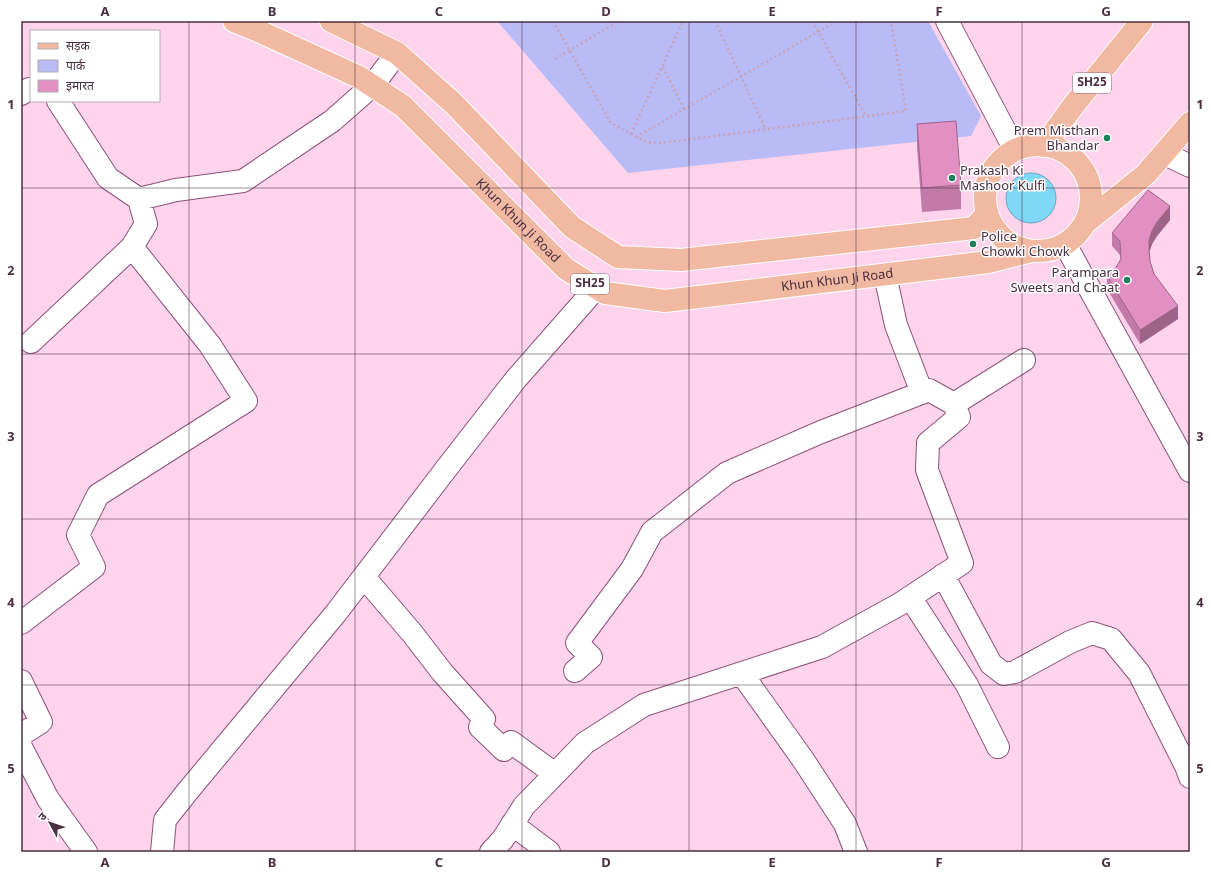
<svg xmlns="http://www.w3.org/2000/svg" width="1211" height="873" viewBox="0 0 1211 873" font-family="Georgia,'Noto Sans Devanagari',serif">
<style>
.green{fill:#b8bbf6}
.water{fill:#7fd8f6;stroke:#6fa5bf}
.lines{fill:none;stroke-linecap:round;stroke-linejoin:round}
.minor-casing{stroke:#8b5076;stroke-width:24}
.major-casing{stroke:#fff;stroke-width:24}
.path{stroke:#c8a2b9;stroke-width:2.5;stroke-dasharray:2 3;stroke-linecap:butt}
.minor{stroke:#fff;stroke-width:22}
.major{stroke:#f2b9a2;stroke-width:22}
.wall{fill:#c27ba8}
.shaded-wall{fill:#9e6488}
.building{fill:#e28fc3;stroke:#9e6488}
.grid{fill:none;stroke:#492f3f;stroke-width:1;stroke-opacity:0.55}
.poi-dot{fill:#1d815b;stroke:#fff;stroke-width:1.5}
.labels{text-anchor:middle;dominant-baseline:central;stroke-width:3;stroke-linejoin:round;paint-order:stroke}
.shield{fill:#fff;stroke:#806d79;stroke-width:1}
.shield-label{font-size:12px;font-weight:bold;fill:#492f3f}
.poi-label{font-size:13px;fill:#492f3f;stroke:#fff;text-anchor:end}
.street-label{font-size:13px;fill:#492f3f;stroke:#fff}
.neatline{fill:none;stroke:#492f3f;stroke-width:1.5}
.grid-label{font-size:13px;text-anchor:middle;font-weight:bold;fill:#492f3f}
</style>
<rect width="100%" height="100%" fill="#fed4ed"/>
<path class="green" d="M497 21H928L981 116 971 136 628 173Z"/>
<path class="water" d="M1006 198a25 25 0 1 1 50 0a25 25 0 1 1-50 0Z"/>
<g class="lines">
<g class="minor-casing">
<path id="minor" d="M947 21 1015 150
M21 94 29 89H31
M1165 154 1190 166
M139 199 176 190 243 181 332 121 373 85 397 53
M1065 244 1190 471
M885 275 896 325 922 393
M31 342 132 247 146 224 139 199 108 178 58 101
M943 575 991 664 1004 674 1015 672 1070 642 1092 633 1111 639 1139 673 1186 766 1190 777
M364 577 412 633 442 672 484 719 480 727 504 750 511 742 555 774
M910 597 967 685 998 747
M21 623 94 567 78 535 98 495 246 401 210 345 132 247
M575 671 591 657 577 643 632 569 652 532 727 473 821 432 929 390 954 404
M742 674 804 761 845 824 856 852
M21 681 41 722 21 735
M21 747 48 799 86 852
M512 824 549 852
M162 852 165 820 187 792 336 613 446 469 516 379 596 288
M491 852 503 839 524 806 585 743 644 705 822 647 900 604 962 563 927 470 928 443 959 417 954 404 1024 360"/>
</g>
<g class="major-casing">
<g id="major">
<path id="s1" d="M234 21 254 29 359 77 403 106 566 269 605 293 665 301 988 262 1031 251"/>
<path d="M331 21 397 53 454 104 572 227 618 257 681 260 974 228 987 214"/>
<circle cx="1038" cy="198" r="53"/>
<path d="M1044 146 1073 106 1142 21"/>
<path d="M1085 223 1146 174 1190 123"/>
</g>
</g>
<path class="path" d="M553 21 611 123 646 142 661 143 906 111 891 21
M715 21 766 130
M812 21 866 116
M555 59 619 21
M663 67 684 109
M631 134 683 21
M636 137 837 21"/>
<use href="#minor" class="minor"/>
<use href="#major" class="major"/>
</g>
<path class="wall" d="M917 124 961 185V209L922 212 917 148Z
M1170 220 1157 236 1152 244 1149 253 1150 261 1154 274 1178 319 1140 344 1107 289V276L1115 269 1121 260 1120 255 1112 246V233Z"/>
<path class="shaded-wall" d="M1170 206V220L1157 236 1152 244 1149 253V240L1152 231 1157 222Z
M1178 306V319L1140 344V330Z"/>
<path class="building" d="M956 121 961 185 922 188 917 124Z
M1148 190 1170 206 1157 222 1152 231 1149 240V249L1150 261 1154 274 1178 306 1140 330 1107 276 1115 269 1121 259 1120 241 1112 233Z"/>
<path class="grid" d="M189 21V852M355 21V852M522 21V852M689 21V852M856 21V852M1022 21V852M21 188H1190M21 354H1190M21 519H1190M21 685H1190"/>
<g class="poi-dot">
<circle cx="1107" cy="138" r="4"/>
<circle cx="952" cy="178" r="4"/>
<circle cx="973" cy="244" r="4"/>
<circle cx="1127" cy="280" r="4"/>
</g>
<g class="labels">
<g class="shield">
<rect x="1073" y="73" width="38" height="20" rx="3"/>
<rect x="571" y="274" width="38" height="20" rx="3"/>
</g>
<g class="shield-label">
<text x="1092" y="83">SH25</text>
<text x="590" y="284">SH25</text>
</g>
<g class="poi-label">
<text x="1099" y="131">Prem Misthan<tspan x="1099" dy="15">Bhandar</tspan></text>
<text x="960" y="171" text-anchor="start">Prakash Ki<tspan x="960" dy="15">Mashoor Kulfi</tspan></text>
<text x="981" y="237" text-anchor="start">Police<tspan x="981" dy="15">Chowki Chowk</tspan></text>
<text x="1119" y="273">Parampara<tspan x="1119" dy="15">Sweets and Chaat</tspan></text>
</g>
<g class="street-label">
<text stroke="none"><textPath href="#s1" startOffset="352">Khun Khun Ji Road</textPath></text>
<text stroke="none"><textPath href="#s1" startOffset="700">Khun Khun Ji Road</textPath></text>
</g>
</g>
<rect width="1211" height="873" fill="none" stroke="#ffffff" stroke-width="44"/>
<rect x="30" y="30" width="130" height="72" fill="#ffffff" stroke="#b6acb2"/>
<rect x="38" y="43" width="20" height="6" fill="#f2b9a2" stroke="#b6acb2"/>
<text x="66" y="50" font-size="12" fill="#492f3f">सड़क</text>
<rect x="38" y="60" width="20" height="12" fill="#b8bbf6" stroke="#b6acb2"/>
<text x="66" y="70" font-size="12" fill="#492f3f">पार्क</text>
<rect x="38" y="80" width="20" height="12" fill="#e28fc3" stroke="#b6acb2"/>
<text x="66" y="90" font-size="12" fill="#492f3f">इमारत</text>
<g transform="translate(50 823) rotate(310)" stroke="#ffffff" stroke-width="3" paint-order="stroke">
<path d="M0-3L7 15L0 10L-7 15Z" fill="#492f3f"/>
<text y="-6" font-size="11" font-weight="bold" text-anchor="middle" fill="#492f3f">उ</text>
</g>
<rect x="22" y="22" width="1167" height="829" class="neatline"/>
<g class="grid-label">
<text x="105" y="16">A</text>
<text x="272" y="16">B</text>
<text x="439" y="16">C</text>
<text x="606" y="16">D</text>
<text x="772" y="16">E</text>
<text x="939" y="16">F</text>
<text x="1106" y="16">G</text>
<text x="11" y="109">1</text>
<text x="1200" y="109">1</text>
<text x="11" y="275">2</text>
<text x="1200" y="275">2</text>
<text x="11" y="441">3</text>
<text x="1200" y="441">3</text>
<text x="11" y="607">4</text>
<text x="1200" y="607">4</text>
<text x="11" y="773">5</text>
<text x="1200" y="773">5</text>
<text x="105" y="867">A</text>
<text x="272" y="867">B</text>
<text x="439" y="867">C</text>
<text x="606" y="867">D</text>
<text x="772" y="867">E</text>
<text x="939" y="867">F</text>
<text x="1106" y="867">G</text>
</g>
</svg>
